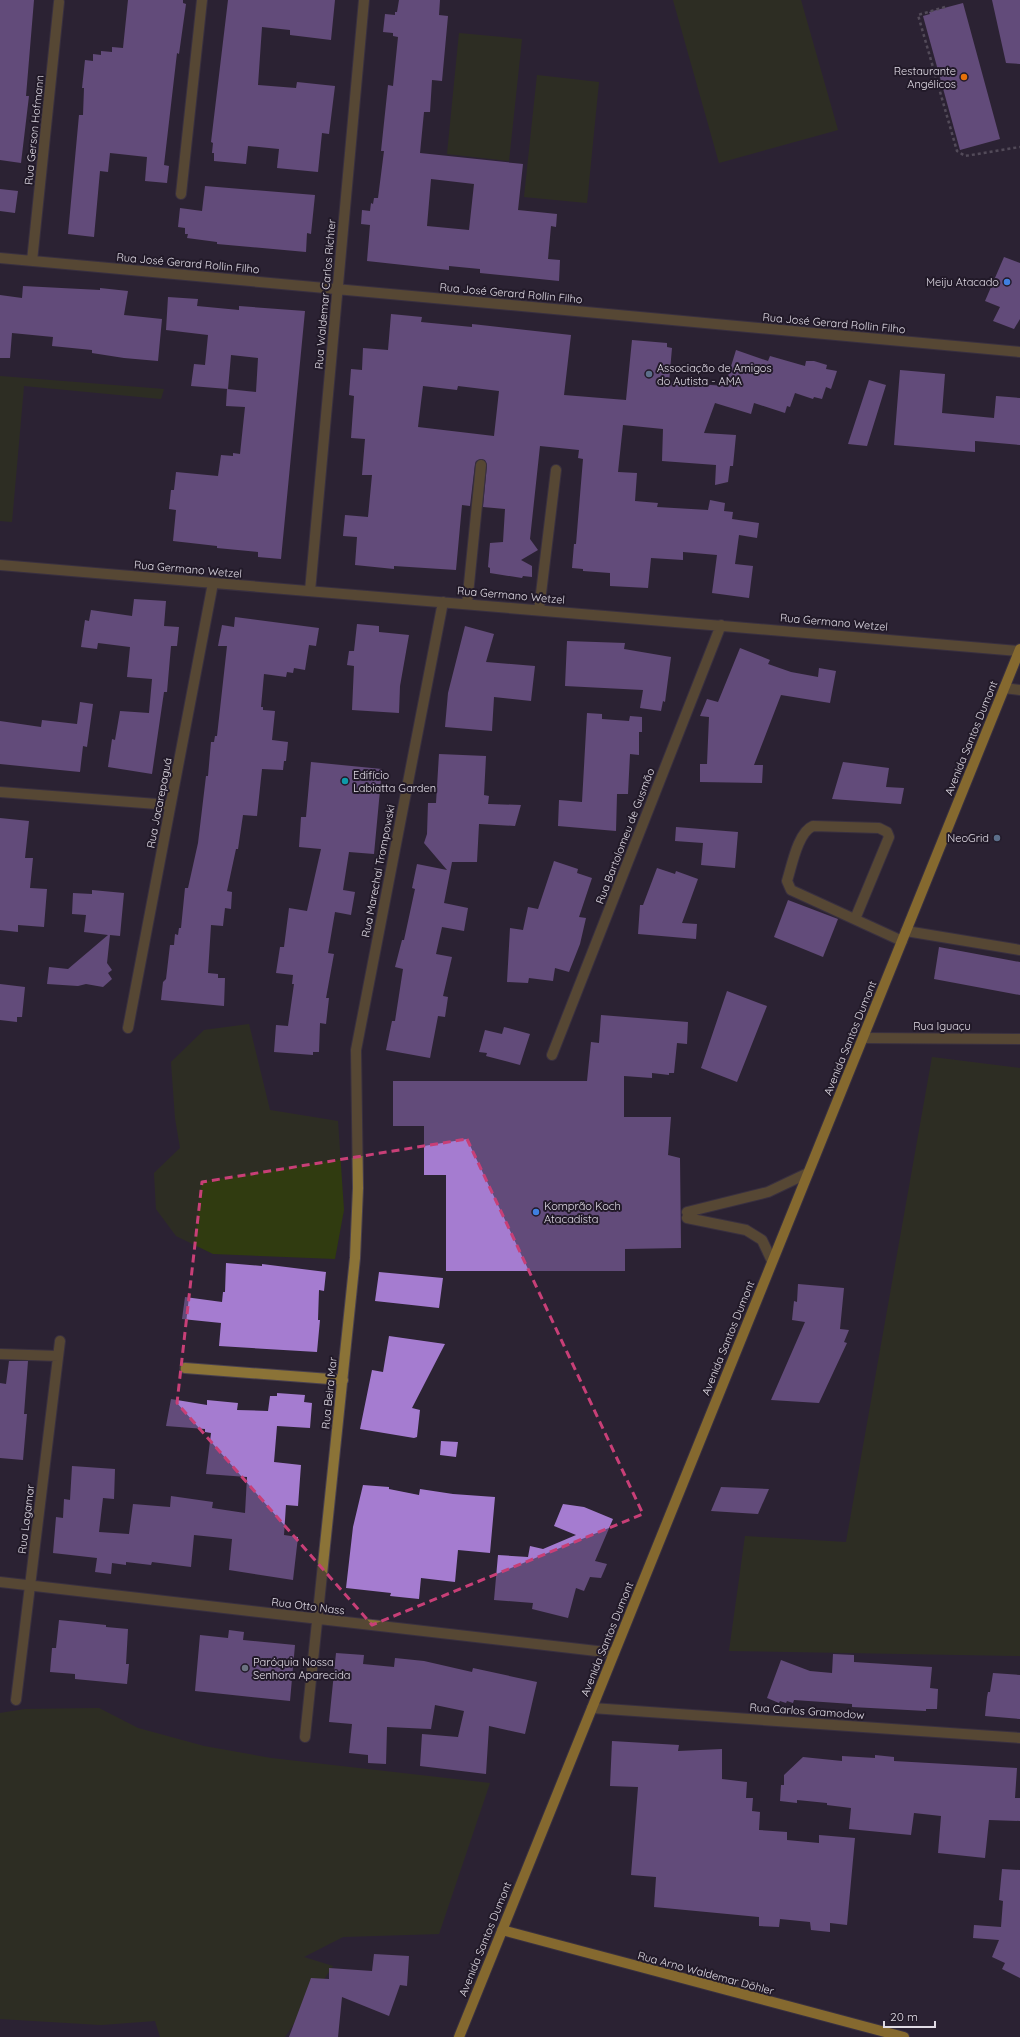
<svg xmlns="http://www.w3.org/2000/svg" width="1020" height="2037" viewBox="0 0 1020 2037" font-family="Quicksand,sans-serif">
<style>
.green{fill:#303b10}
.building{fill:#a57cd0;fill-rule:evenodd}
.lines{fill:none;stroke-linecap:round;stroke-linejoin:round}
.minor-casing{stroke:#49404f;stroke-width:12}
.major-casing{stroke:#49404f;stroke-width:12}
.path{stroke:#817a87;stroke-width:2.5;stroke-dasharray:3 3;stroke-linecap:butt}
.minor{stroke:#8b7337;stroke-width:10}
.major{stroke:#f1bf2a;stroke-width:10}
.marked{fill:none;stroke:#c83f77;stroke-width:3;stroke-dasharray:8 5;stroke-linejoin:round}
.food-dot{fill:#e8710a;stroke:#221a29;stroke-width:1.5}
.shop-dot{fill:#3f7fe0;stroke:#221a29;stroke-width:1.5}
.service-dot{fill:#5c6f8a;stroke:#221a29;stroke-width:1.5}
.culture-dot{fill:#0f9aa8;stroke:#221a29;stroke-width:1.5}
.worship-dot{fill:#6b7280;stroke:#221a29;stroke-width:1.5}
.labels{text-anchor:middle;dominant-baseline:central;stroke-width:4;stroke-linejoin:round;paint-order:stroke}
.poi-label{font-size:11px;fill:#e0dbe5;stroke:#221a29;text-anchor:start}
.street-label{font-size:11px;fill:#e0dbe5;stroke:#221a29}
</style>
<rect width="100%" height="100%" fill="#2c2333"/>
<path class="green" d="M673 0H801L838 130 719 163Z
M459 33 522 39 509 161 447 154Z
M537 75 599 82 587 203 524 197Z
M0 376 164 389 161 399 24 386 12 522 0 521Z
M249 1024 270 1110 338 1121 344 1210 335 1259 213 1254 176 1236 156 1209 154 1173 180 1148 175 1118 171 1062 204 1030Z
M932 1057 1020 1068V1656L729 1651 745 1536 846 1542Z
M99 1708 138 1728 204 1746 271 1758 490 1783 439 1934 343 1937 304 1957 333 1966 285 2037H160L155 2021 101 2025 0 2019V1713L25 1709Z"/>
<path class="building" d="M0 0H34L26 96H29L21 163 0 160Z
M128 0H183V3L186 4 179 54 177 53 164 165 169 166 167 183 145 181 147 157 110 153 108 172 100 171 94 237 68 234 79 115H83L84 88H82L85 60 93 61V54L101 55V51L112 52V47L123 48Z
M228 0H335L331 40 290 35V30L262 27 258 85 296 88 297 82 335 86 329 134 322 133 318 172 277 168 279 149 248 146 246 164 214 161V153H212L213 143 211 142Z
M399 0H440L439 15 448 16 442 81 432 80 430 112H424L420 153 523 164 518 210 557 214 556 227 551 226 548 259 560 260 559 281 480 273V269L449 266V270L367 261 370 225 361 224 362 210 370 211 371 203 373 204 374 198H378L384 151H381L388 85 393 86 398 37 393 36V33L383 32 385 14 395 15V12H397ZM431 179 474 184 469 230 427 226Z
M992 0H1020V64L1006 63Z
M963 3 1000 139 960 150 923 16 930 14 929 12Z
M205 186 315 195 311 234 307 233 306 252 217 244V242L187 238 188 234H185V228L178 227 180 208 202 211Z
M0 189 18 191 15 213 0 211Z
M1004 257 1020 263V319L1014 329 993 321 1000 307 985 301Z
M23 286 100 290V288L128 291 124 315 162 319 158 361 124 358 92 353V350L52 346 53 337 12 333 10 358H0V295L22 298Z
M168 297 198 299 197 306 239 310V306L305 311 281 559 258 557V552L217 548V546L173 541 176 510 169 509 171 490H174L176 472 218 476 221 455 233 456V453L240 454 245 407 226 406 227 389 256 392 258 358 231 355 228 389 191 386 194 364 205 365 208 335 166 330Z
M391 314 422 317 421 322 472 327V324L571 335 564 395 626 400 632 340 667 343V347L672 348 669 382 725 386 736 350 768 361 770 356 805 366 806 361H814L827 365 826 369 837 371 831 389 826 387 822 399 814 397 813 399 795 393 790 407 787 406 785 413 754 403 751 414 715 403 704 433 736 435 733 466H730L728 482 715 485 716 465 662 461 663 429 623 425 618 472 637 473 635 501 658 503 657 507 708 510 710 500 725 503 724 511 733 512 732 519 759 523 757 538 739 535 735 564 753 566 749 598 712 593 717 555 683 552V560L651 558 648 588 610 586V573L583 571V569L572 568 574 544H576L583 459 578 458 579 450 540 446 530 539 538 550 521 560 532 566V577L523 576 522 578 490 573V568L488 567 490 543 503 542 505 509 483 507 487 465 485 460 481 459 476 461 475 464 470 506 462 505 456 570 394 566V569L355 565 357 537 343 536 345 515 368 517 372 475H362L365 439 351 438 354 396 349 395 351 369 362 370 363 348 388 350ZM423 386 457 390 458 386 499 391 494 436 418 427Z
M900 370 945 374 942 413 994 418 996 396 1020 398V445L975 441V452L894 445Z
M869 380 886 385 867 446 848 444Z
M134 599 166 601 164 626 179 627 177 646H171L167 692H164L152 774 108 767 112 739 115 740 120 711 149 713 152 679 127 677 130 647 98 643 97 649 81 647 85 620 89 621 91 610 132 616Z
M235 617 319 628 316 646 309 645 305 670 294 668 293 673 287 672 286 677 264 674 261 707H263V710L275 711 272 740 288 742 286 761H284L283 770 262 769 257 816 243 815 238 849H236L227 891 232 892 231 909 225 908 223 926 211 925 208 973 218 974V978H225L224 1006 161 1000 163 982 166 979 170 945H174L175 934 178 935 179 928H181L185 888H188L198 843 206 776H208L211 742H214L215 736H217L227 646H218L222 625 234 627Z
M357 624 379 626V632L409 635 400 686 399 713 352 710 354 666 347 665 349 651H354Z
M465 626 494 634 486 662 535 666 531 701 494 697 492 731 445 727 448 693Z
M567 641 625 643 624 649 671 657 665 702 663 701 661 711 640 708 643 690 565 686Z
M740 648 770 660 768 664 791 672 818 677 819 668 836 671 830 703 781 695 754 765H763L762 783 700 782V764H707L709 717 700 716 707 699 718 702Z
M80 702 93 704 87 747 83 746 80 772 0 764V721L41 727 42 720 77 724Z
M587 713 602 714V719L629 721 630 716 642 717V732H639V755L630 754 628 794H617L616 831 558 826 559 800 582 802Z
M439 754 486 756 484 795 489 796 488 804 521 805 515 826 479 824 477 862H452L444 903 468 908 464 931 442 927 436 954 452 957 443 996 448 997 445 1017 438 1016 430 1058 386 1050 392 1021H395L403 969 395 967 402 940H404L415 889 412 888 417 864 447 870 424 843 427 834 428 803H436Z
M311 762 382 769 374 854 349 852 343 890 355 892 351 915 335 912 328 953 334 954 326 998H329L326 1024 320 1023 319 1052H313V1055L274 1052 276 1025 288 1026 294 984H292L293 975 276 973 280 947H284L289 908 307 911 321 849 299 847 301 817H306Z
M843 762 889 768 886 787 904 788 901 804 832 799Z
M0 818 29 821 25 858H33L30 888 47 889 44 927 18 925V932L0 930Z
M676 827 738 832 735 868 701 865 703 843 675 841Z
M554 861 578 869 577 873 592 878 579 917 586 918 580 944 569 972 555 968 553 981 529 978 528 983 507 982 510 928 523 930 528 907 538 909Z
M657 868 675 874 676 871 698 879 682 923 697 924 696 939 638 934 640 905H643Z
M92 890 124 893 120 936 110 935 107 963 112 970 108 973 112 979 103 987 86 984 78 986 47 984 49 967 68 969 108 935 84 932 86 915 72 914 73 893 92 894Z
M788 900 838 919 823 957 774 937Z
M939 947 1020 962V995L934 979Z
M0 984 25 987 22 1017H17V1022L0 1020Z
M727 991 767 1006 737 1082 701 1068Z
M601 1015 688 1022 687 1044 677 1043 674 1073H669V1075L652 1073V1078L624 1076V1117H671L668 1155 680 1158 681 1248 625 1249V1271H446V1175H424V1126H393V1081H587L591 1042 599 1043Z
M504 1027 530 1034 520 1065 486 1056 487 1053 479 1052 485 1030 502 1034Z
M226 1263 262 1266V1264L326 1272 324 1291 319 1290 318 1320H320L317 1352 219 1346 221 1323 182 1319 185 1297 222 1302 223 1292H225Z
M379 1272 443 1278 439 1308 375 1301Z
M798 1284 844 1288 840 1329 849 1330 844 1342 847 1343 819 1403 771 1400 805 1322 792 1320 794 1301 797 1302Z
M389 1336 445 1344 412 1408 420 1410 417 1437 414 1438 360 1429 372 1370 383 1372Z
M9 1361H28L24 1414H27L23 1460 0 1458V1383L6 1384Z
M277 1393 305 1395 304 1402 312 1403 310 1428 277 1426 274 1462 301 1465 298 1506 286 1505 284 1535 298 1537 293 1580 229 1570 232 1539 194 1535 191 1567 152 1562 151 1565 126 1562V1565L112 1563 111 1574 95 1572 97 1558 53 1553 56 1517 63 1518 64 1499 70 1500 72 1466 115 1469 114 1499 103 1498 99 1532 129 1534 133 1504 170 1507 171 1496 213 1502 212 1508 245 1513 247 1477 206 1474 211 1433 205 1432V1429L166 1426 171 1399 207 1405V1400L238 1403 237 1410 268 1411 270 1396H277Z
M441 1441 458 1442 456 1457 440 1455Z
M363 1485 389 1487V1489L419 1495 420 1489 453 1494 495 1497 490 1553 458 1550 455 1582 421 1578 419 1599 390 1596 391 1593 346 1588 353 1527Z
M721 1487 769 1489 758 1514 711 1511Z
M563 1504 584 1507 613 1519 595 1561 607 1564 601 1578 590 1577 584 1591 576 1588 568 1618 532 1609 533 1603 494 1600 498 1555 528 1557 530 1546 543 1549 576 1535 554 1526Z
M59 1620 106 1625V1627L128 1629 126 1664H129L127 1684 75 1679V1674L50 1672 52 1648H56Z
M229 1630 244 1632 243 1640 295 1645 290 1701 195 1691 200 1635 228 1638Z
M336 1653 364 1655 363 1664 394 1667 395 1658 424 1661 472 1672 473 1668 537 1682 525 1734 489 1726 486 1774 420 1766 422 1734 458 1737 464 1711 435 1705 431 1729 387 1727 386 1764 368 1763V1755L349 1753 352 1724 329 1722Z
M833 1654 854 1655V1662L932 1667 930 1688 938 1689 937 1709H926V1711L852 1707V1704L794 1700 793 1703 787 1701 786 1703 780 1701 779 1703 767 1698 781 1660 810 1671 832 1673Z
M993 1673 1020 1675V1719L985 1716 987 1697 988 1692H990Z
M612 1741 679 1745 678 1751 722 1749V1779L747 1782 746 1798H753L752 1811 760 1812 759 1830 787 1832V1840L819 1843V1835L855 1838 847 1925 830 1923V1932L811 1930 810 1922 780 1919 779 1927 759 1926V1917L654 1907 656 1877 631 1875 638 1787 610 1786Z
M875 1755 894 1757V1761L1017 1768 1015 1798H1020V1821L989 1820 985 1858 938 1853 941 1816 914 1813 911 1835 849 1829 851 1808 827 1805V1803L797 1800V1803L780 1801 781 1785H784V1775L803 1757 842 1761V1756L875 1758Z
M1002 1869 1020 1870V1978L1002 1969 1005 1963 992 1957 999 1940 973 1938 974 1925 1001 1927 1003 1901 999 1900Z
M374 1954 409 1956 407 1986 400 1985 389 2016 342 1997 338 2037H289L311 1978 329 1979V1968L372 1971Z"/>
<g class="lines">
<g class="minor-casing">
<path id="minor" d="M181 194 202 0
M0 258 1020 352
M32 261 59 2
M0 565 1019 651
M310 591 364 0
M467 604 481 465
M539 610 556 470
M1004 688 1020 690
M0 792 170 805
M855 919 889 837 887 832 879 828 813 826C798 832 792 865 787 881L791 890 902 941
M906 931 1020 950
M128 1028 213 583
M863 1038 1020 1039
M552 1055 721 625
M687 1212 768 1192 808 1173
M687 1218 746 1230 762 1240 772 1261
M0 1354 58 1356
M185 1368 343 1380
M0 1582 614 1653
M16 1700 60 1341
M592 1708 1020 1738
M305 1737 355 1258 358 1188 356 1050 443 602"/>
</g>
<g class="major-casing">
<path id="major" d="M502 1930 904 2037
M459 2037 1020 649"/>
</g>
<path class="path" d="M945 7 918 15 957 151 965 156 1020 147"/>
<use href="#minor" class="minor"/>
<use href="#major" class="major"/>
</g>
<path d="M0 0H1020V2037H0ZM467 1139 643 1514 372 1625 177 1403 202 1182Z" fill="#2c2333" fill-opacity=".55" fill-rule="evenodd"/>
<path class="marked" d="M467 1139 643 1514 372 1625 177 1403 202 1182Z"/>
<circle class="food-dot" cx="964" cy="77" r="4"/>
<g class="shop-dot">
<circle cx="1007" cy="282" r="4"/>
<circle cx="536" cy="1212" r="4"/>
</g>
<g class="service-dot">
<circle cx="649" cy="374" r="4"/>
<circle cx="997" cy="838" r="4"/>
</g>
<circle class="culture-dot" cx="345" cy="781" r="4"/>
<circle class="worship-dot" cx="245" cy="1668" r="4"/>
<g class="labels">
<g class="poi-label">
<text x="956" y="71" text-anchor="end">Restaurante<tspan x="956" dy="13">Angélicos</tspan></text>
<text x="999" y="282" text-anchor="end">Meiju Atacado</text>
<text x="657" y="368">Associação de Amigos<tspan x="657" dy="13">do Autista - AMA</tspan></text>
<text x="353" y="775">Edifício<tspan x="353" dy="13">Labiatta Garden</tspan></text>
<text x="989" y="838" text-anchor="end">NeoGrid</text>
<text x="544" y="1206">Komprão Koch<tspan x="544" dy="13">Atacadista</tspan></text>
<text x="253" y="1662">Paróquia Nossa<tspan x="253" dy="13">Senhora Aparecida</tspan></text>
</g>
<g class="street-label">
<text transform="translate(34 130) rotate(-84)">Rua Gerson Hofmann</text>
<text transform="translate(188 263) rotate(5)">Rua José Gerard Rollin Filho</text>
<text transform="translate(511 293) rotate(5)">Rua José Gerard Rollin Filho</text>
<text transform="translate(325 294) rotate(-85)">Rua Waldemar Carlos Richter</text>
<text transform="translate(834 323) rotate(5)">Rua José Gerard Rollin Filho</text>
<text transform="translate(188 569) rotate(5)">Rua Germano Wetzel</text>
<text transform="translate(511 595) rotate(5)">Rua Germano Wetzel</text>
<text transform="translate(834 622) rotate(5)">Rua Germano Wetzel</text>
<text transform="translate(971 738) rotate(-68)">Avenida Santos Dumont</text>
<text transform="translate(159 803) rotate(-79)">Rua Jacarepaguá</text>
<text transform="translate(625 836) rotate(-69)">Rua Bartolomeu de Gusmão</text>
<text transform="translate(378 871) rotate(-79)">Rua Marechal Trompowski</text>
<text x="942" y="1026">Rua Iguaçu</text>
<text transform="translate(850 1038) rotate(-68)">Avenida Santos Dumont</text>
<text transform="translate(728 1338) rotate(-68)">Avenida Santos Dumont</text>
<text transform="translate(329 1393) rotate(-84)">Rua Beira Mar</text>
<text transform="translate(26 1519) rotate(-83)">Rua Lagamar</text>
<text transform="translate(308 1606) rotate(7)">Rua Otto Nass</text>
<text transform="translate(607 1639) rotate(-68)">Avenida Santos Dumont</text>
<text transform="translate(807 1711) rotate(4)">Rua Carlos Gramodow</text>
<text transform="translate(485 1939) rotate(-68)">Avenida Santos Dumont</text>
<text transform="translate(706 1973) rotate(15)">Rua Arno Waldemar Döhler</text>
</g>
</g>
<path d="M884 2021v6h51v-6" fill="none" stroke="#e0dbe5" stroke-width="2"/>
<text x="890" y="2021" font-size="12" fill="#e0dbe5" stroke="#221a29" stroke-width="3" paint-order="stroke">20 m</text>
</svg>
